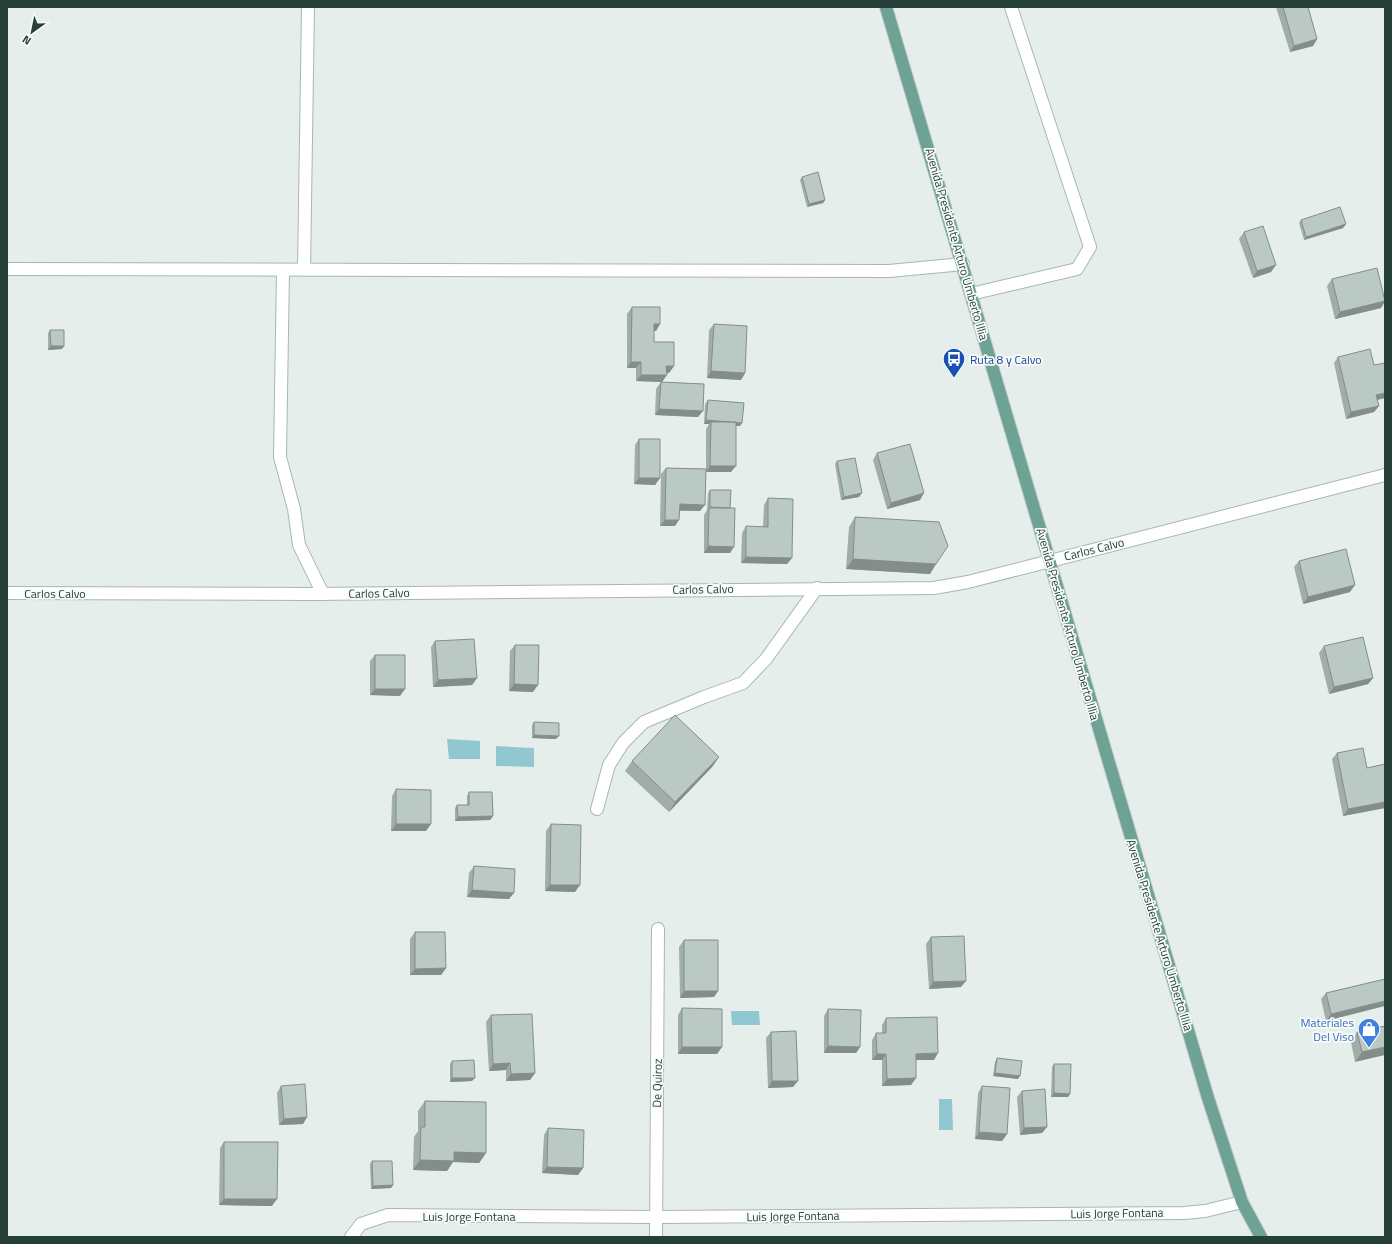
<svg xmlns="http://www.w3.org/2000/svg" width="1392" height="1244" viewBox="0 0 1392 1244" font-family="'Titillium Web',sans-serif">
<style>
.water{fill:#91c7d1}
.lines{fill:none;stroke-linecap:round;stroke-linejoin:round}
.service-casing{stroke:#a8b6b2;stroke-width:14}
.minor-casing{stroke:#a8b6b2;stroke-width:14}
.primary-casing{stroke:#c2cac8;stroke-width:14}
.service{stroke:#fff;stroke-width:12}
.minor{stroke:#fff;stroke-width:12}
.primary{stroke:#6da294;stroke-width:12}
.wall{fill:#a1ada9}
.shaded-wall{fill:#838d89}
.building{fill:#bbc9c4;stroke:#838d89}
.labels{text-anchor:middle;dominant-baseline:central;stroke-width:3.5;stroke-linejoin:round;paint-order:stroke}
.street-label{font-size:12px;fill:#254039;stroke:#f7fbf9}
.transit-label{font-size:12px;fill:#164399;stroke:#f7fbf9;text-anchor:start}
.shop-label{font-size:12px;fill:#366cbe;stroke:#f7fbf9;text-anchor:end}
</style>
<rect width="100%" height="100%" fill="#e6eeeb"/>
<path class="water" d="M447 739 480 741V759H449Z
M496 746 534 748V767L496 766Z
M731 1011H759L760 1025H732Z
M939 1099H952L953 1130H939Z"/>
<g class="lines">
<g class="service-casing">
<path id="service" d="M283 270 280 457 294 509 299 545 323 594
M971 294 1077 269 1090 247 1011 7
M597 809 609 765 623 743 644 722 704 697 743 683 766 659 817 588"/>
</g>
<g class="minor-casing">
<path id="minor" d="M7 269 889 271 963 264
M304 270 308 7
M7 593 312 594 934 588 968 582 1385 475
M351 1237 361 1224 388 1215 656 1217 1184 1213 1205 1211 1242 1202
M656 1237 658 929"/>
</g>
<g class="primary-casing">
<path id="primary" d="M886 7 1208 1098 1242 1202 1261 1237"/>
</g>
<use href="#service" class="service"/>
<use href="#minor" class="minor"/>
<use href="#primary" class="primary"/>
</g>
<path class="wall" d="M1276 7H1308L1317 39 1313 46 1290 52Z
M802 177 825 200 823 203 807 207 800 180Z
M1301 220 1346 224 1343 228 1304 240 1299 223Z
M1244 232 1271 272 1253 278 1239 239Z
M1332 279 1385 300V302L1381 308 1335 319 1327 286Z
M632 307 660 324 656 331H654V342L674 366 669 373H667L662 382 636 381V368H627V314Z
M714 324 745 373 741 380 707 378 709 330Z
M50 330 64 346 62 349 48 350V333Z
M1338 357 1374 365 1385 363V398L1377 400 1379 406 1374 412 1346 419 1334 363Z
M661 382 698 417 655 415 656 389Z
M708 400 740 426H736L731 472H706L700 511H680L675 526H660L661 474 666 468 706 469V429L709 424H704L705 404Z
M639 439 660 478 655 485 634 484 635 445Z
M877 453 920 500 887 509 873 460Z
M837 461 859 497 841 500 835 464Z
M710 490 730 508V553H704V515L707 510 708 493Z
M768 498 792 558 787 564 741 563 742 533 746 526 763 527 764 505Z
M855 517 936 564 930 574 846 569 849 527Z
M1299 561 1350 592 1303 604 1294 567Z
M435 641 477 678 472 685 433 687 431 647Z
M515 645 533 692 509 691 510 651Z
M1324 646 1373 678 1368 684 1329 694 1319 653Z
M375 655 400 696 370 695V661Z
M534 722 556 739 532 738V725Z
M1337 753 1367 768 1385 767V808L1343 816 1332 759Z
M719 757 712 767 669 812 625 771 632 761Z
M396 789 426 831H391L392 796Z
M469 792 493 816 490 820 455 821V808L457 805H467V796Z
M551 824 575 892 545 891 546 831Z
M474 866 509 899 467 897 469 873Z
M415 932 446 968 441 975H410V939Z
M931 937 961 987 929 989 926 944Z
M684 940 718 991 714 997 680 998 679 947Z
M1385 979 1326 1021 1321 999 1326 993Z
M682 1008 722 1047 717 1054H678V1015Z
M828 1009 860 1047 856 1053H824V1016Z
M491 1015 535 1073 530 1080 506 1081V1070L489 1071 486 1022Z
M886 1018 934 1060H916V1078L911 1085 882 1086V1060H872V1040L876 1033H882V1025Z
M1385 1026 1355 1062 1351 1042 1357 1032Z
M771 1032 793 1087 768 1088 766 1038Z
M997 1058 1018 1079 993 1076 995 1062Z
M452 1061 472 1081 450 1082V1064Z
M1054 1064 1070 1094 1068 1097H1051L1052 1067Z
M281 1086 307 1117 303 1124 279 1125 277 1093Z
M982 1086 1007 1134 1002 1141 975 1139 978 1093Z
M1022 1091 1047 1127 1042 1133 1020 1135 1017 1097Z
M425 1101 486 1153 479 1163 453 1162 447 1171 413 1170 414 1137 418 1131V1111Z
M548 1128 583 1168 578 1175 542 1173 544 1135Z
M224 1142 272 1206 219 1205 220 1148Z
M372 1161 393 1185 391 1188 371 1189 370 1164Z"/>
<path class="shaded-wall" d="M1317 39 1313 46 1290 52 1294 46Z
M825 200 823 203 807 207 809 204Z
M1346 224 1343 228 1304 240 1306 237Z
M1276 265 1271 272 1253 278 1257 271Z
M1385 301 1381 308 1335 319 1340 312Z
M654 324H660L656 331H649Z
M51 346H64L62 349 48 350Z
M631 362H641L636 368H627Z
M666 366H674L669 373H662Z
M711 371 745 373 741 380 707 378Z
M641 375H667L662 382 636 381Z
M1385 393V398L1372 401 1376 395Z
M1379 406 1374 412 1346 419 1351 412Z
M659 409 703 411 698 417 655 415Z
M706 420 742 423 740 426 711 424V422L709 424H704Z
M710 466H736L731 472H706Z
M639 478H660L655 485 634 484Z
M862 493 859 497 841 500 844 497Z
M924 493 920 500 887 509 891 503Z
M680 504 705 505 700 511 675 510Z
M665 520H679L675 526H660Z
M708 546 734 547 730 553H704Z
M746 557 792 558 787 564 741 563Z
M853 559 936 564 930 574 846 569Z
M1355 585 1350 592 1303 604 1308 597Z
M477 678 472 685 433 687 438 680Z
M1373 678 1368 684 1329 694 1334 687Z
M514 684 538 685 533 692 509 691Z
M375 689H405L400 696 370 695Z
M534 735 559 736 556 739 532 738Z
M719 757 712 767 669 812 675 802Z
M1385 802V808L1343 816 1348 809Z
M493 816 490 820 455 821 458 817Z
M396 824H431L426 831H391Z
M550 885H580L575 892 545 891Z
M472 890 514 893 509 899 467 897Z
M446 968 441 975H410L415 969Z
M966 981 961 987 929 989 933 982Z
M684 991H718L714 997 680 998Z
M1385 1001V1006L1326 1021 1331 1014Z
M828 1046 860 1047 856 1053H824Z
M682 1047H722L717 1054H678Z
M1385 1047V1055L1355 1062 1362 1052Z
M938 1053 934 1060H911L916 1054Z
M877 1054H886L882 1060H872Z
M510 1063 506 1070 489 1071 493 1064Z
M535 1073 530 1080 506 1081 511 1074Z
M995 1073 1020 1076 1018 1079 993 1076Z
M452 1078H475L472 1081 450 1082Z
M916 1078 911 1085 882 1086 887 1079Z
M772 1081H798L793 1087 768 1088Z
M1054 1093 1070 1094 1068 1097H1051Z
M307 1117 303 1124 279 1125 284 1119Z
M1047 1127 1042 1133 1020 1135 1024 1128Z
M979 1132 1007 1134 1002 1141 975 1139Z
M454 1152 486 1153 479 1163 453 1162 447 1171 413 1170 420 1160Z
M547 1167 583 1168 578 1175 542 1173Z
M393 1185 391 1188 371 1189 373 1186Z
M224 1199H277L272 1206 219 1205Z"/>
<path class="building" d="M1283 7H1308L1317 39 1294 46Z
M818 172 825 200 809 204 802 177Z
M1340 207 1346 224 1306 237 1301 220Z
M1263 226 1276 265 1257 271 1244 232Z
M1377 268 1385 301 1340 312 1332 279Z
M632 307H660V324H654V342H674V366H666L667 375H641V362H631Z
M714 324 747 326 745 373 711 371Z
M50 330H64V346H51Z
M1370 349 1374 365 1385 363V393L1376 395 1379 406 1351 412 1338 357Z
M661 382 704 384 703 411 659 409Z
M708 400 744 403 742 423 706 420Z
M711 422H736V466H710Z
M639 439H660V478H639Z
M910 444 924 493 891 503 877 453Z
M855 458 862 493 844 497 837 461Z
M666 468 706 469 705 505 680 504 679 520H665Z
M710 490H731L730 508 710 507Z
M768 498 793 499 792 558 746 557V526L768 527Z
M709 508H735L734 547 708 546Z
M855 517 939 522 948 546 936 564 853 559Z
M1346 549 1355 585 1308 597 1299 561Z
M1363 637 1373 678 1334 687 1324 646Z
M474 639 477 678 438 680 435 641Z
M515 645H539L538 685 514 684Z
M375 655H405V689H375Z
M675 715 719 757 675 802 632 761Z
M534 722 559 723V736L534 735Z
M1363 748 1367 768 1385 764V802L1348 809 1337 753Z
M396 789 431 790V824H396Z
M469 792H492L493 816 458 817 457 805H469Z
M551 824 581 825 580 885H550Z
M474 866 515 869 514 893 472 890Z
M415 932H445L446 968 415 969Z
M964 936 966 981 933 982 931 937Z
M684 940H718V991H684Z
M1385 979V1001L1331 1014 1326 993Z
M682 1008 722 1009V1047H682Z
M828 1009 861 1010 860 1047 828 1046Z
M532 1014 535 1073 511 1074 510 1063 493 1064 491 1015Z
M937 1017 938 1053 916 1054V1078L887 1079 886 1054H877L876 1033H886V1018Z
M1385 1026V1047L1362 1052 1357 1032Z
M796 1031 798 1081H772L771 1032Z
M997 1058 1022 1061 1020 1076 995 1073Z
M474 1060 475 1078H452V1061Z
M1054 1064H1071L1070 1094 1054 1093Z
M305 1084 307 1117 284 1119 281 1086Z
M982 1086 1010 1088 1007 1134 979 1132Z
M1045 1089 1047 1127 1024 1128 1022 1091Z
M425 1101 486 1102V1153L454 1152V1161L420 1160 421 1127H425Z
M548 1128 584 1130 583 1168 547 1167Z
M224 1142H278L277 1199H224Z
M372 1161H392L393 1185 373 1186Z"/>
<defs>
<g id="bus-pin" transform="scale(1.15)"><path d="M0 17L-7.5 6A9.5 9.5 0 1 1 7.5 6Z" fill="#1a4fb4" stroke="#f7fbf9"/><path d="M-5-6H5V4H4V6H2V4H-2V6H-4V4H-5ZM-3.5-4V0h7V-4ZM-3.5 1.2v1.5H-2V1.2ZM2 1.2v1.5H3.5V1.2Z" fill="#fff"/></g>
<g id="shop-pin" transform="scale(1.15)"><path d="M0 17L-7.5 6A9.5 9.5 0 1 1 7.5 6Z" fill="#3f7fe0" stroke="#f7fbf9"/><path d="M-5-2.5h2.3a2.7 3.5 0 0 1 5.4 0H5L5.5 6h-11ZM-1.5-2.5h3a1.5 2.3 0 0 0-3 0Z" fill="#fff"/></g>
</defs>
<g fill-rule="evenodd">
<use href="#bus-pin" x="954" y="359"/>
<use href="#shop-pin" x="1369" y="1029"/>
</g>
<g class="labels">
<g class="street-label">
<text transform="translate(957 244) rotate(74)">Avenida Presidente Arturo Umberto Illia</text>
<text transform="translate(1094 549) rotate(-14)">Carlos Calvo</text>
<text transform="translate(703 589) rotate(-1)">Carlos Calvo</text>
<text x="55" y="593">Carlos Calvo</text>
<text transform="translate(379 593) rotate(-1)">Carlos Calvo</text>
<text transform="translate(1068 624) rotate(74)">Avenida Presidente Arturo Umberto Illia</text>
<text transform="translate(1160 935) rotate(73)">Avenida Presidente Arturo Umberto Illia</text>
<text transform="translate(657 1083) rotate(-89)">De Quiroz</text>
<text transform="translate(1117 1213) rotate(-1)">Luis Jorge Fontana</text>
<text x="469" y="1216">Luis Jorge Fontana</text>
<text transform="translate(793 1216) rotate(-1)">Luis Jorge Fontana</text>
</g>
<g class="transit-label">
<text x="970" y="359">Ruta 8 y Calvo</text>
</g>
<g class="shop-label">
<text x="1354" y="1022">Materiales<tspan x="1354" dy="14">Del Viso</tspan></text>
</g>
</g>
<rect width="1392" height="1244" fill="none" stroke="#254039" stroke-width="16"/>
<g transform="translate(32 32) rotate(213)" stroke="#f7fbf9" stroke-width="3" paint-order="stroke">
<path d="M0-3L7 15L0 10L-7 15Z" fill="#254039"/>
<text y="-6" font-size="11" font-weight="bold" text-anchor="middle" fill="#254039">N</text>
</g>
</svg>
